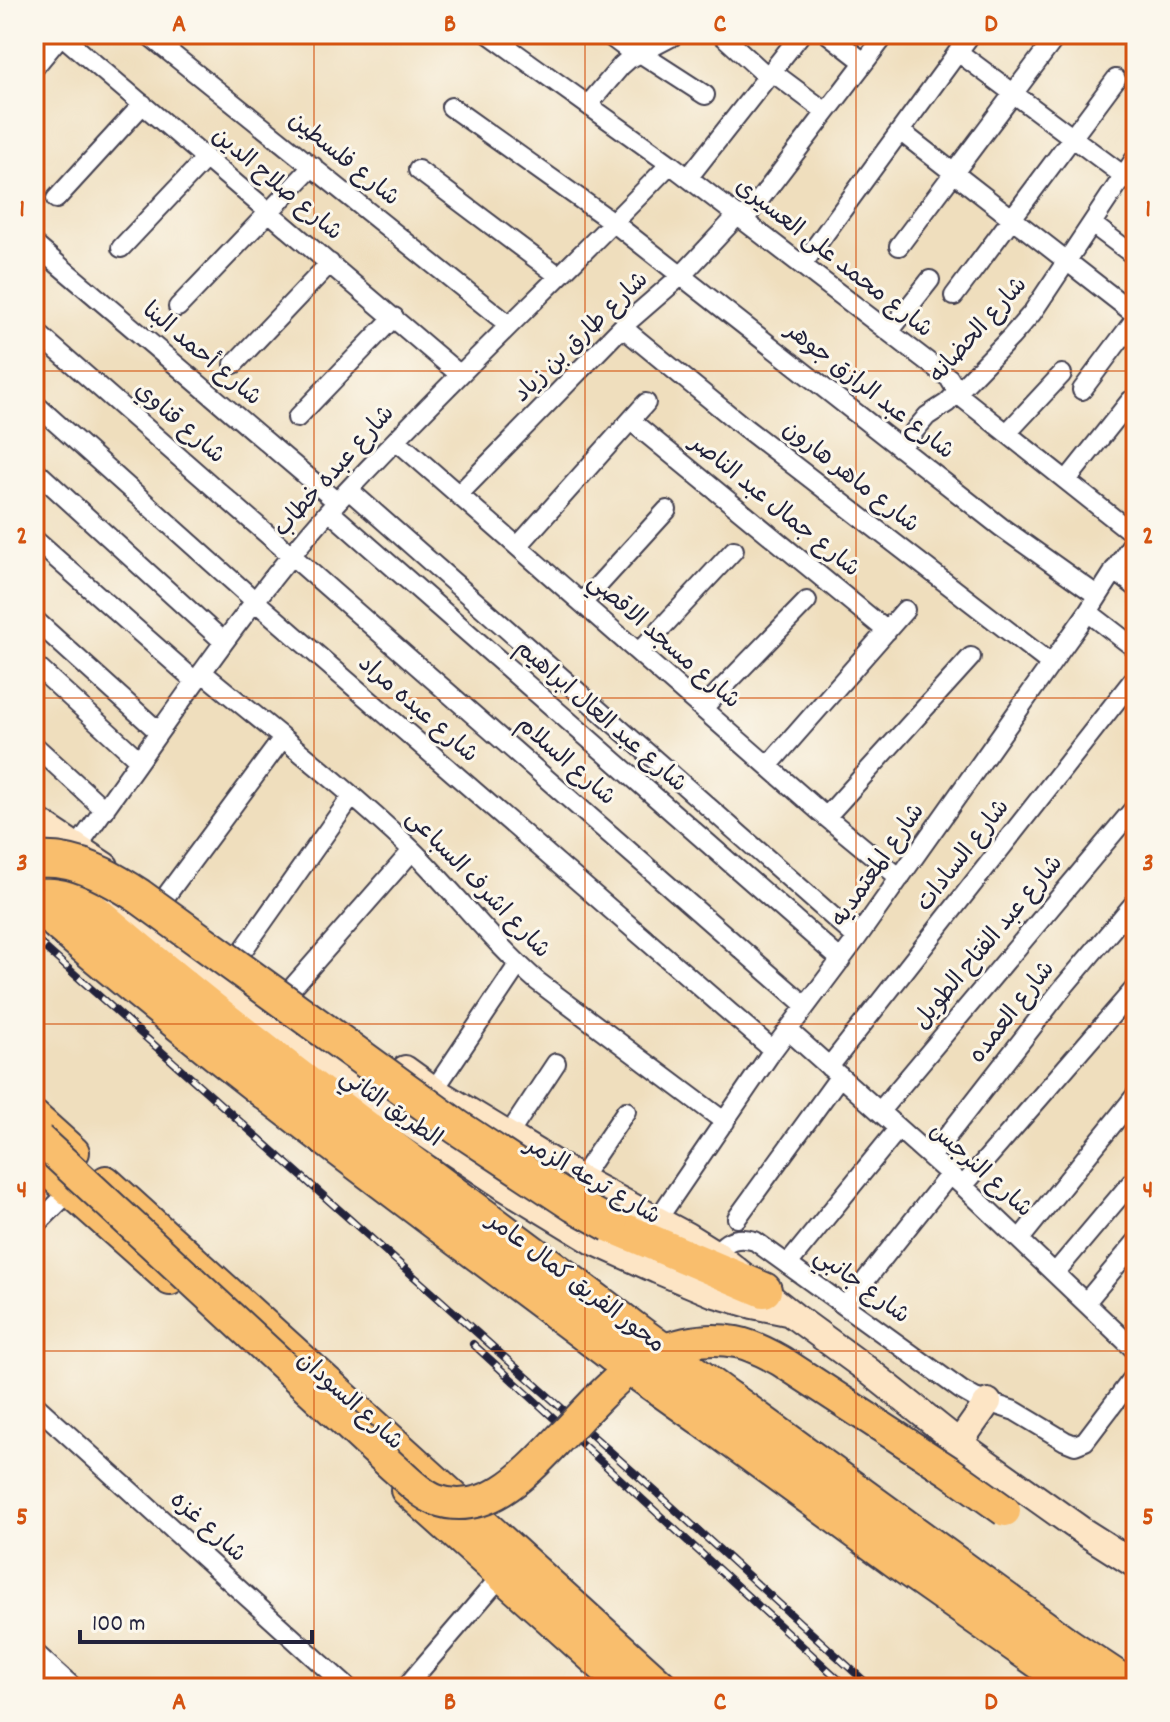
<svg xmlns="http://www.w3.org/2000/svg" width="1170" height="1722" viewBox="0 0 1170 1722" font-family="Dekko,'Playpen Sans Arabic',sans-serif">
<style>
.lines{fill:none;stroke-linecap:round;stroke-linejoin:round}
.street-casing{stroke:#413e4e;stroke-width:22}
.secondary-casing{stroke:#413e4e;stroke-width:30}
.primary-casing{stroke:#413e4e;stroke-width:34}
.highway-casing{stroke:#413e4e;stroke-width:38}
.street{stroke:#fff;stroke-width:18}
.secondary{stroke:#fde5c5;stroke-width:26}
.primary{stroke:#f9be6d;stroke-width:30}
.highway{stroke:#f9be6d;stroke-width:34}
.rail-casing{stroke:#22223b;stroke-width:8}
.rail{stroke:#fbf7ec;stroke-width:5;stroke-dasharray:15;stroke-linecap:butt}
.primary-bridge-casing{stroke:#413e4e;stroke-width:34;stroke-linecap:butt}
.highway-bridge-casing{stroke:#413e4e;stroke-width:38;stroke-linecap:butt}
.primary-bridge{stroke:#f9be6d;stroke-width:30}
.highway-bridge{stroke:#f9be6d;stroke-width:34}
.grid{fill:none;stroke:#d45411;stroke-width:2;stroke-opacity:0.55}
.labels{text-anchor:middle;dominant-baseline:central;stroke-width:6;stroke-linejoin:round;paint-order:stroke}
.street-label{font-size:24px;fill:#22223b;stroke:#fbf7ec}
.neatline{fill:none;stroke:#d45411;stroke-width:3}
.grid-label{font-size:26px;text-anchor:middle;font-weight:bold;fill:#d45411}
</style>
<rect width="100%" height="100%" fill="#fbf7ec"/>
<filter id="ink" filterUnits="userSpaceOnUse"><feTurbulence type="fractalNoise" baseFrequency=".0125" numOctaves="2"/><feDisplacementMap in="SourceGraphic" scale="16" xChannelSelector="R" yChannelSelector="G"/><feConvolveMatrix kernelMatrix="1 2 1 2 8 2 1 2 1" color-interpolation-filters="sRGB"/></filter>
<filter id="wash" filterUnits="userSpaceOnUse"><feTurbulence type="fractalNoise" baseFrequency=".006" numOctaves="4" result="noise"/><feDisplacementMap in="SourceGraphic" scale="32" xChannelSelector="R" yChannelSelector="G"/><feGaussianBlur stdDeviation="1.8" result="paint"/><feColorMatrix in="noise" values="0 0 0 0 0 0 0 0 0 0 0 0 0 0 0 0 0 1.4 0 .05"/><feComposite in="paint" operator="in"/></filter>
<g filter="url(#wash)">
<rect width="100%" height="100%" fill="#efdebd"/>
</g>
<g filter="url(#ink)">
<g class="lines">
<g class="street-casing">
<path id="street" d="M147 34 509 325
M489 34 670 164 949 378 960 396 1136 536
M607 34 635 55
M721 34 767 76
M828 34 864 62
M61 35 459 374
M958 52 1136 185
M640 53 705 95
M34 68 62 34
M771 71 826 112
M588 105 621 66 629 59 677 34
M451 107 614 223 1001 527 1098 596
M900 131 1136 315
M418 170 559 276
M688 178 801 34
M56 199 143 104
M744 220 886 34
M1092 224 1136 257
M34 244 337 502
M899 246 1058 34
M121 248 206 158
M802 265 971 34
M954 296 1116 79
M178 307 313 166
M622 327 744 427 1051 664
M34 330 806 1006
M889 332 930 280
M234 364 330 263
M1082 390 1136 318
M34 403 255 601 773 1050
M297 418 394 317
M631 421 887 631
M1007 433 1062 374
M396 440 826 817 900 878
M900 448 927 416 947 403 1011 337 1032 313 1136 157
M34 469 224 642
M1067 480 1130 401
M349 490 857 938
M458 495 622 327 682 275 738 215
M329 511 841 960
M34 539 195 681
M518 546 646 403
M1114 570 1136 587
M583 602 667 510
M1088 612 1136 649
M34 619 159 732
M639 652 734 550
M34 664 139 760
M202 672C272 730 345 786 411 849 454 891 491 941 537 981L725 1122
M703 708 807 601
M34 745 105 810
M768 766 905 610
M826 817 971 657
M77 847C159 735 235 618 327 513 348 489 371 466 393 443 484 348 579 259 670 164
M160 904 282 739
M241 953 352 796
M291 989 412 851
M788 1030 963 1186 1136 1351
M829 1067 1136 676
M434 1090 518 965
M880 1111 1136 806
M509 1134 556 1063
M931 1157 1061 990 1136 901
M580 1179 626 1111
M963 1186 1136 987
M737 1218 840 1076
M657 1220 773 1050 857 938 1051 664 1088 612 1136 537
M34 1227 70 1191
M1020 1239 1136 1095
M716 1254C726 1239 739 1236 755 1241L961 1390 975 1398 1015 1411 1065 1441 1075 1445 1085 1441 1136 1374
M788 1264 898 1129
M1055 1273 1136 1177
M1086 1302 1136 1242
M845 1306 950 1174
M34 1404 348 1688
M34 1652 74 1688
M37 1688 53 1669
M405 1688 502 1575"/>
</g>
<g class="secondary-casing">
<path id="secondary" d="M34 819 105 866
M99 885 227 991 391 1111 506 1188 593 1241 657 1270 712 1293 753 1305 787 1312
M405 1069 434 1090 580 1179 687 1236 716 1254 794 1316 865 1368 959 1443 1084 1532 1136 1565
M959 1443 988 1402"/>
</g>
<g class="primary-casing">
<path id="primary" d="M34 1116 74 1152
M34 1159 170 1280
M106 1181 665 1688
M406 1490 626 1688"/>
</g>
<g class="highway-casing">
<path id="highway" d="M34 858C223 1030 432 1175 635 1330
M34 903C219 1064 418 1208 614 1356
M611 1225 764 1290
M730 1399 1069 1646 1132 1688
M711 1425 912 1572 1077 1688"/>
</g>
<use href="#street" class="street"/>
<use href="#secondary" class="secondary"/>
<use href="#primary" class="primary"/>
<use href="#highway" class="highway"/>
<g class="rail-casing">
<path id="rail" d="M34 938 657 1493 872 1688
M473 1344 848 1688"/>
</g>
<use href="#rail" class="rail"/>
<g class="primary-bridge-casing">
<path id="primary-bridge" d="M39 1139 393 1467C406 1478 420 1494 436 1500 489 1519 531 1468 563 1435 587 1410 610 1383 638 1363 665 1344 704 1336 736 1342 752 1345 767 1353 781 1361L949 1471 1005 1511"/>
</g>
<g class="highway-bridge-casing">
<path id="highway-bridge" d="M36 860C44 860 53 859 62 861 89 865 116 881 139 896L457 1127 575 1205 611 1225
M635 1330 730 1399
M614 1356 711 1425"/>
</g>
<use href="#primary-bridge" class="primary-bridge"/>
<use href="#highway-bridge" class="highway-bridge"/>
</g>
</g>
<path class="grid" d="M314 34V1688M585 34V1688M856 34V1688M34 371H1136M34 698H1136M34 1024H1136M34 1351H1136"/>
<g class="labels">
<g class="street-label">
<text transform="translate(343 160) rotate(39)">شارع فلسطين</text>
<text transform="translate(276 185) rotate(40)">شارع صلاح الدين</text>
<text transform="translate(833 259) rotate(38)">شارع محمد على العسيرى</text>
<text transform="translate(979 331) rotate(-48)">شارع الحضانه</text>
<text transform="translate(582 338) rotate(-44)">شارع طارق بن زياد</text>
<text transform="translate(201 355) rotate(40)">شارع أحمد البنا</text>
<text transform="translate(869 392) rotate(38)">شارع عبد الرازق جوهر</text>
<text transform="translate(179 424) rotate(41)">شارع قناوي</text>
<text transform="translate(335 472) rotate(-48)">شارع عبده خطاب</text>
<text transform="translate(850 478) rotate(38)">شارع ماهر هارون</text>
<text transform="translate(774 507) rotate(39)">شارع جمال عبد الناصر</text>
<text transform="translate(663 642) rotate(41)">شارع مسجد الاقصي</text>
<text transform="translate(417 710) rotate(41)">شارع عبده مراد</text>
<text transform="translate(600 717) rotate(41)">شارع عبد العال ابراهيم</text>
<text transform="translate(565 762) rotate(41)">شارع السلام</text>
<text transform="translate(964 856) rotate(-52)">شارع السادات</text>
<text transform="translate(879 866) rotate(-55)">شارع المعتمديه</text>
<text transform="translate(477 885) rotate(46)">شارع اشرف السباعى</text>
<text transform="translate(989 943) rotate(-50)">شارع عبد الفتاح الطويل</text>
<text transform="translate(1013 1013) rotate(-52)">شارع العمده</text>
<text transform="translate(390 1109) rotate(35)">الطريق الثاني</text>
<text transform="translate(980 1171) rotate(42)">شارع النرجس</text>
<text transform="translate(592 1182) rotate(30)">شارع ترعه الزمر</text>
<text transform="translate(575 1284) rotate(37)">محور الفريق كمال عامر</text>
<text transform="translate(861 1287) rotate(36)">شارع جانبي</text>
<text transform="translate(349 1402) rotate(42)">شارع السودان</text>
<text transform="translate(207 1528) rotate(42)">شارع غزه</text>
</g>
</g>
<rect width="1170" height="1722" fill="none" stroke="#fbf7ec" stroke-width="88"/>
<path d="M80 1630v12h232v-12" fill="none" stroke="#22223b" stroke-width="4"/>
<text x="92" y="1630" font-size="24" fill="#22223b" stroke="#fbf7ec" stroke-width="6" paint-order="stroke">100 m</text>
<rect x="44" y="44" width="1082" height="1634" class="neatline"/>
<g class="grid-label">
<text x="179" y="31">A</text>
<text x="450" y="31">B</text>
<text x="720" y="31">C</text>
<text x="991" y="31">D</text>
<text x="22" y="216">1</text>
<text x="1148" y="216">1</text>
<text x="22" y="543">2</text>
<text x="1148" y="543">2</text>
<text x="22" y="870">3</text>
<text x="1148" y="870">3</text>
<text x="22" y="1197">4</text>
<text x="1148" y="1197">4</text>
<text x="22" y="1524">5</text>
<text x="1148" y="1524">5</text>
<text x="179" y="1709">A</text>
<text x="450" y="1709">B</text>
<text x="720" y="1709">C</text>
<text x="991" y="1709">D</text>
</g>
</svg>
